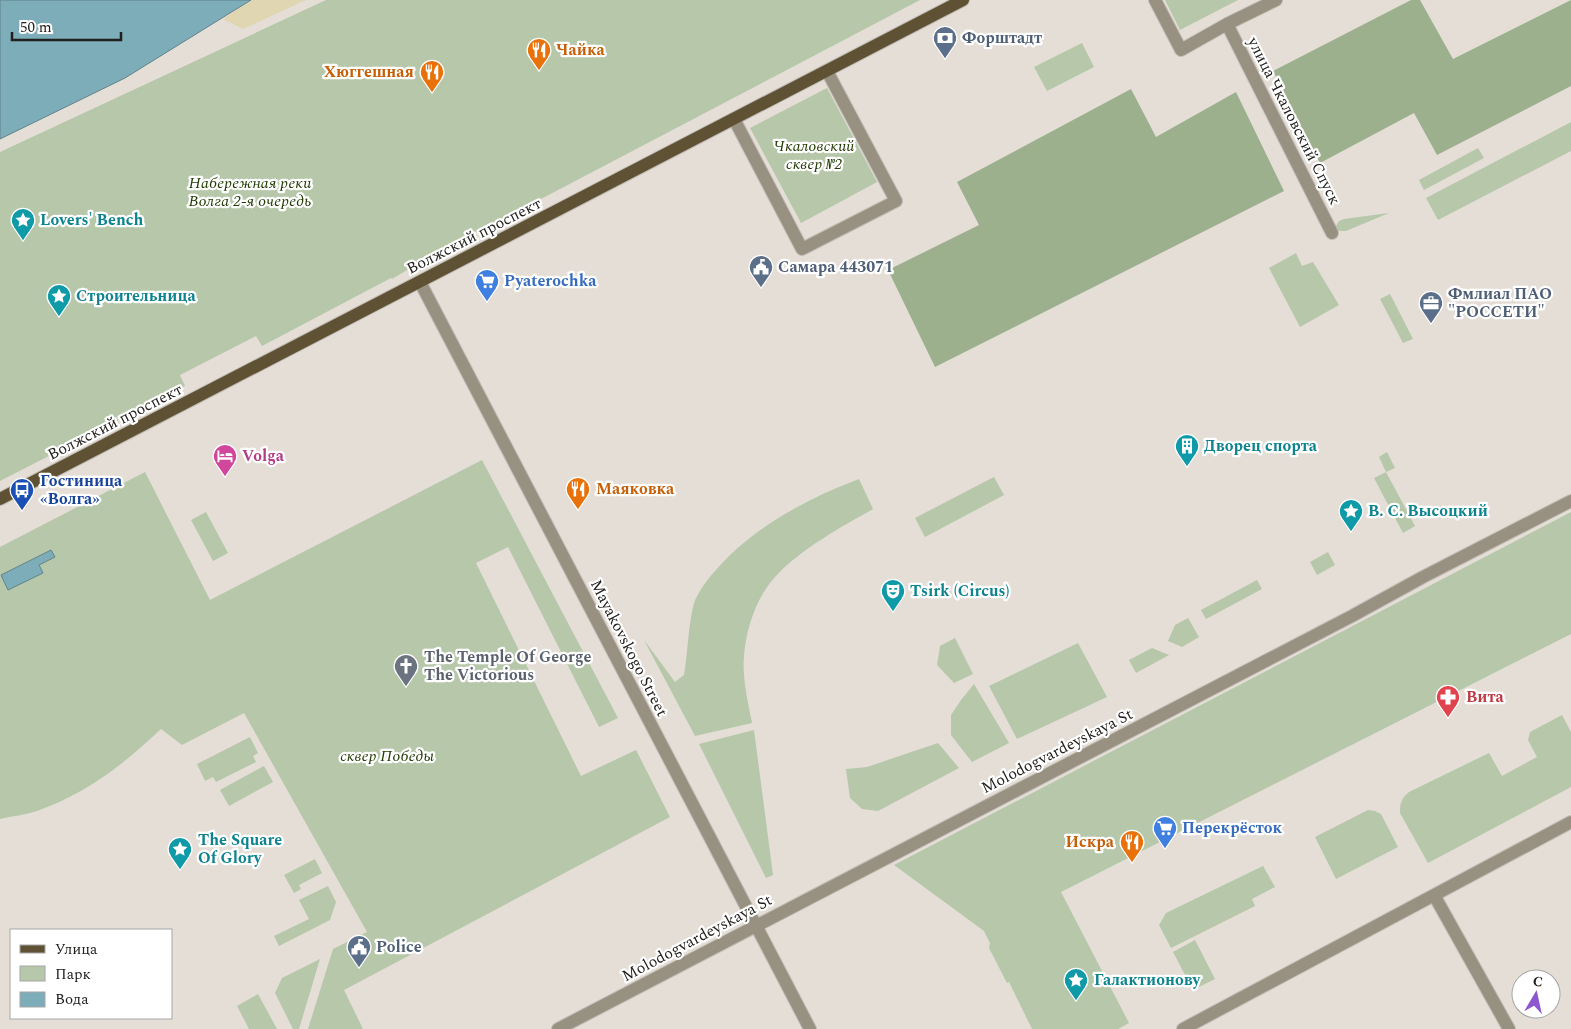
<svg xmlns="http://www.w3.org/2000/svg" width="1571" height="1029" viewBox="0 0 1571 1029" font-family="Spectral,serif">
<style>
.green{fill:#b6c7aa}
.forest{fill:#9cb08d}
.sand{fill:#e0d6b1}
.water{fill:#7cadb9;stroke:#61838a}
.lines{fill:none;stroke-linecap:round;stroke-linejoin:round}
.minor-casing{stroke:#c1bcb5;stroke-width:14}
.major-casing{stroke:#c1bcb5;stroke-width:14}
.minor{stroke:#989181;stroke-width:12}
.major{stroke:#5e5134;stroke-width:12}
.labels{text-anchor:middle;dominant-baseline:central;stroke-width:4.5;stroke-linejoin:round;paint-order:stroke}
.service-label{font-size:16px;font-weight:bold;fill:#4e5e75;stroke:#fff;text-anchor:start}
.food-label{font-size:16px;font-weight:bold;fill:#c56008;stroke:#fff;text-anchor:start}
.street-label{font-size:16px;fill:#22201d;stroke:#fff}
.park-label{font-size:16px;font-style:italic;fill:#233d05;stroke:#fff}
.culture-label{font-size:16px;font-weight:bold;fill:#0d838f;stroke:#fff;text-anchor:start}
.shop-label{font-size:16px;font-weight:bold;fill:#366cbe;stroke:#fff;text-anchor:start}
.hotel-label{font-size:16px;font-weight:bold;fill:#b23c85;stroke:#fff;text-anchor:start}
.transit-label{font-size:16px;font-weight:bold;fill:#164399;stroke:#fff;text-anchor:start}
.worship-label{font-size:16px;font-weight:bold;fill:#5b616d;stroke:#fff;text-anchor:start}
.health-label{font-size:16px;font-weight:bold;fill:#be3a42;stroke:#fff;text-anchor:start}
</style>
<rect width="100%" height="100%" fill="#e4ded6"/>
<path class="green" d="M326 0H920L417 264 392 279 391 278 262 346 256 336 180 375 185 386 0 481V152Z
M1165 0H1238L1180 30Z
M1082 43 1094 67 1047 91 1034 67Z
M827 88 877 182 801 223 750 128Z
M1571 122V151L1438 220 1426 198Z
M1478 148 1484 158 1424 190 1419 180Z
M1389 213 1346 231H1341L1337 230 1336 226 1339 221 1344 219Z
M1296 253 1302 266 1313 262 1339 305 1300 327 1269 268Z
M1390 294 1413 339 1403 343 1380 299Z
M1387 452 1395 468 1386 472 1415 526 1403 533 1374 478 1386 472 1379 457Z
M482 460 618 718 599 727 508 547 476 563 581 776 636 750 670 817 344 990 363 1029H308L333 949 367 932 244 713 182 745 161 729C123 765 87 793 37 811 25 815 12 816 0 819V547L145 472 210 600Z
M994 477 1004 495 925 537 915 518Z
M859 479 873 509C841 527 801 549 776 576 757 596 746 628 744 656 742 678 748 702 752 723L695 736 644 640 675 682 684 675C688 652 688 626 694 603 698 592 707 580 715 571 752 528 806 499 859 479Z
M206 512 228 553 213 561 191 520Z
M1571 512V634L1061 892 1129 1023 1118 1029H1032L1009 982 1007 983 989 948 990 943 984 931 894 865Z
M1328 552 1335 565 1317 575 1310 562Z
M1257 580 1262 589 1206 619 1201 610Z
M1188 618 1199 637 1182 647 1168 641 1175 625Z
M955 638 973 674 954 683 937 665 940 646Z
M1078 643 1107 697 1017 739 989 686Z
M1152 648 1169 655 1136 673 1129 660Z
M974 684 1009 743 972 762 951 735V715L961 700Z
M1562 715 1571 732V787L1428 863 1400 813C1400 803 1401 799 1409 792L1489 753 1502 776 1537 757 1528 740 1530 732Z
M754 730 773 875 766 878 699 744Z
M250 737 258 753 253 756 256 762 216 782 213 777 205 781 197 764Z
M938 743 959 768 878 811 862 809 850 798 846 769 867 767Z
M264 766 273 782 229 806 220 790Z
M1368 810 1375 811 1381 814 1398 847 1336 879 1315 837Z
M315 859 322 873 299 885 301 889 294 893 284 875Z
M1263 866 1275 887 1252 899 1255 906 1171 948 1159 925 1166 913Z
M328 886 336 902 330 920 279 946 274 936 309 919 299 900Z
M1195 940 1215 979 1193 990 1173 952Z
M320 959 299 1029H293L275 993 282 978Z
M258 994 277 1029H249L237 1006Z"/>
<path class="forest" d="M1411 0H1420L1453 59 1571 0V86L1437 155 1414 113 1320 163 1273 71Z
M1131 89 1156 137 1236 92 1284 191 935 367 888 270 979 225 957 182Z"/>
<path class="sand" d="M251 0H306L243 29 223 19Z"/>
<path class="water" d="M0 0H251L125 78 0 139Z
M51 550 55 557 39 565 43 573 8 590 1 575Z"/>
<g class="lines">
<g class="minor-casing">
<path id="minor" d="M1155 0 1181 50 1227 24 1332 233
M1227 24 1276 0
M734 119 802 249 896 201 827 71
M420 282 810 1029
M1434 895 1509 1029
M558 1029 1352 616 1423 577 1571 501
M1183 1029 1571 822"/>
</g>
<g class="major-casing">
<path id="major" d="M0 499 963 0"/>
</g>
<use href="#minor" class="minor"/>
<use href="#major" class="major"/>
</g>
<defs>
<g id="bank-pin" transform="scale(1.25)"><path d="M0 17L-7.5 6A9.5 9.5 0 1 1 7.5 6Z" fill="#5c6f8a" stroke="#fff"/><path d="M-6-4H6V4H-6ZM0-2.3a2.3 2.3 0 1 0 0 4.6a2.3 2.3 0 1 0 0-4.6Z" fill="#fff"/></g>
<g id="restaurant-pin" transform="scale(1.25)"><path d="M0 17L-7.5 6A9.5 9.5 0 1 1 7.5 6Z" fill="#e8710a" stroke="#fff"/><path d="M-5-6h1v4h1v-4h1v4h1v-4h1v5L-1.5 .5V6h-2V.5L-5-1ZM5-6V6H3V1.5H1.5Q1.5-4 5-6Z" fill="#fff"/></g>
<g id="sight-pin" transform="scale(1.25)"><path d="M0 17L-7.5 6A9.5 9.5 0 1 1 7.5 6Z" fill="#0f9aa8" stroke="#fff"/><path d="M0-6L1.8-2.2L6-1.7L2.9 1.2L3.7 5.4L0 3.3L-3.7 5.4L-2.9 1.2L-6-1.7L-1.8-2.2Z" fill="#fff"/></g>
<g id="civic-pin" transform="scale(1.25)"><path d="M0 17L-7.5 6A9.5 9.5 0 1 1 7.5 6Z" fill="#5c6f8a" stroke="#fff"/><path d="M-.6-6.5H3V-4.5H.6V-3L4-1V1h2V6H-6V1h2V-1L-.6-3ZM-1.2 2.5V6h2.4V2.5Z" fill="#fff"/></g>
<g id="supermarket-pin" transform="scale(1.25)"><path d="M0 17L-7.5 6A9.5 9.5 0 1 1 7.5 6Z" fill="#3f7fe0" stroke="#fff"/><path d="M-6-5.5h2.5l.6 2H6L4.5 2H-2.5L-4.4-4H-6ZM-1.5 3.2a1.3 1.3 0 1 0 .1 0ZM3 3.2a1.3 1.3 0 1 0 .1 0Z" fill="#fff"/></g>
<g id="office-pin" transform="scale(1.25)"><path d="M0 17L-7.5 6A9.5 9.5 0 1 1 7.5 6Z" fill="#5c6f8a" stroke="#fff"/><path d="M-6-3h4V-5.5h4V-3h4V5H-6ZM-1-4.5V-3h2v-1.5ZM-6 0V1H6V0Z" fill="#fff"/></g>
<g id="building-pin" transform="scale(1.25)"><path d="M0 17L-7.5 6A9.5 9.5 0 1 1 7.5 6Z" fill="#0f9aa8" stroke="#fff"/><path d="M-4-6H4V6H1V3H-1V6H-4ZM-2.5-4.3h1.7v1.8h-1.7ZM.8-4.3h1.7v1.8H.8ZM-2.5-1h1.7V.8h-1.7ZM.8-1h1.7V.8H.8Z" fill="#fff"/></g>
<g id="hotel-pin" transform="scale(1.25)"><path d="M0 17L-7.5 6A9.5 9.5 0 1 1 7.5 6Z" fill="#d1479c" stroke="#fff"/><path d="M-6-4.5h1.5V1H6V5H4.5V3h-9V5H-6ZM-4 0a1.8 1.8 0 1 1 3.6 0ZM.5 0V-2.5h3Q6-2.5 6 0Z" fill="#fff"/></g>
<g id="bus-pin" transform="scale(1.25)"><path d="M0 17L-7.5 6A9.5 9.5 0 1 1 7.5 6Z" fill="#1a4fb4" stroke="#fff"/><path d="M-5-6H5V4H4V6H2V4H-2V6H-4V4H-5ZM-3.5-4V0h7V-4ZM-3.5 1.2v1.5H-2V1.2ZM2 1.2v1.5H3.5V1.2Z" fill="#fff"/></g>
<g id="theatre-pin" transform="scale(1.25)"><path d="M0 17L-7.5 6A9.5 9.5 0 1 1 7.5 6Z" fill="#0f9aa8" stroke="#fff"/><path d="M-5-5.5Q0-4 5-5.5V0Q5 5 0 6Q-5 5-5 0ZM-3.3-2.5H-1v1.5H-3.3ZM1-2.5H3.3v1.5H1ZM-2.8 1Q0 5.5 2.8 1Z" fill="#fff"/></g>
<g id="church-pin" transform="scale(1.25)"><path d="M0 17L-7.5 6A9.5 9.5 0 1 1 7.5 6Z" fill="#6b7280" stroke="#fff"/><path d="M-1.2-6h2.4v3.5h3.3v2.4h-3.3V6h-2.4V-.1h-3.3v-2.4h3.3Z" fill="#fff"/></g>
<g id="pharmacy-pin" transform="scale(1.25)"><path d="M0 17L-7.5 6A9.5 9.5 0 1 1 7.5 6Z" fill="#e0444e" stroke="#fff"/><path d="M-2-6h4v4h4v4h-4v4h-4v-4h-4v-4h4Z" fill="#fff"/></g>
</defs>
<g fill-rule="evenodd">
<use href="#bank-pin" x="945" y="38"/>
<use href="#restaurant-pin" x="539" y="50"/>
<use href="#restaurant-pin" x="432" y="72"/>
<use href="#sight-pin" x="23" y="220"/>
<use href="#civic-pin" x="761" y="267"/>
<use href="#supermarket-pin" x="487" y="281"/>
<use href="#sight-pin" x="59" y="296"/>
<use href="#office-pin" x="1431" y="303"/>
<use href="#building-pin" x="1187" y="446"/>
<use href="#hotel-pin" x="225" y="456"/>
<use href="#restaurant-pin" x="578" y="489"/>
<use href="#bus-pin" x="22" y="490"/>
<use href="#sight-pin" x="1351" y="511"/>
<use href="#theatre-pin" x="893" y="591"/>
<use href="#church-pin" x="406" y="666"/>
<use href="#pharmacy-pin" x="1448" y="697"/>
<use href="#supermarket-pin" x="1165" y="828"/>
<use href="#restaurant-pin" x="1132" y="842"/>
<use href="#sight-pin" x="180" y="849"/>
<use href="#civic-pin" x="359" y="947"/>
<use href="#sight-pin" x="1076" y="980"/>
</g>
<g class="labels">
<g class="service-label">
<text x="962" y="38">Форштадт</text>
<text x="778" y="267">Самара 443071</text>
<text x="1448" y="294">Фмлиал ПАО<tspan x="1448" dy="18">"РОССЕТИ"</tspan></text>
<text x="376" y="947">Police</text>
</g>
<g class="food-label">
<text x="556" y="50">Чайка</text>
<text x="414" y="72" text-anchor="end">Хюггешная</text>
<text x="596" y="489">Маяковка</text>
<text x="1114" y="842" text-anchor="end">Искра</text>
</g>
<g class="street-label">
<text transform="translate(1294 121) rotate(63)">улица Чкаловский Спуск</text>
<text transform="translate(474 236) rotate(-27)">Волжский проспект</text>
<text transform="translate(115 422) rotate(-27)">Волжский проспект</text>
<text transform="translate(629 648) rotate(63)">Mayakovskogo Street</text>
<text transform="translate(1057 751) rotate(-27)">Molodogvardeyskaya St</text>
<text transform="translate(697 938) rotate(-28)">Molodogvardeyskaya St</text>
</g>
<g class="park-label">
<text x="814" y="146">Чкаловский<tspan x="814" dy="18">сквер №2</tspan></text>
<text x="250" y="183">Набережная реки<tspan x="250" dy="18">Волга 2-я очередь</tspan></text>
<text x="387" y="756">сквер Победы</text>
</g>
<g class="culture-label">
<text x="40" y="220">Lovers' Bench</text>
<text x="76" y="296">Строительница</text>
<text x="1204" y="446">Дворец спорта</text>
<text x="1368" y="511">В. С. Высоцкий</text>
<text x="910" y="591">Tsirk (Circus)</text>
<text x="198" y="840">The Square<tspan x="198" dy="18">Of Glory</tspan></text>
<text x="1094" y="980">Галактионову</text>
</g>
<g class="shop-label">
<text x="504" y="281">Pyaterochka</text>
<text x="1182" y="828">Перекрёсток</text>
</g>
<g class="hotel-label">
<text x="242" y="456">Volga</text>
</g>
<g class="transit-label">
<text x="40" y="481">Гостиница<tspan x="40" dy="18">«Волга»</tspan></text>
</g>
<g class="worship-label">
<text x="424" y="657">The Temple Of George<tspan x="424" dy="18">The Victorious</tspan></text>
</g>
<g class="health-label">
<text x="1466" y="697">Вита</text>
</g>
</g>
<rect x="10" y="929" width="162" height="90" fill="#ffffff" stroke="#a7a6a5"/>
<rect x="20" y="945" width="25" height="8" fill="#5e5134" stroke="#a7a6a5"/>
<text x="55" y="954" font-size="15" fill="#22201d">Улица</text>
<rect x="20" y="966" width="25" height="15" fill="#b6c7aa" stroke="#a7a6a5"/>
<text x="55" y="979" font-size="15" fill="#22201d">Парк</text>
<rect x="20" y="992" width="25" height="15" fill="#7cadb9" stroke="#a7a6a5"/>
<text x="55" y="1004" font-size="15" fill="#22201d">Вода</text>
<g transform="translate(1536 994) rotate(9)"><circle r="24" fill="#ffffff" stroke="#a7a6a5"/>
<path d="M0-4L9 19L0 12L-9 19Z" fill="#8d57cf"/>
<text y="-8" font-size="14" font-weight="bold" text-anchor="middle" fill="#22201d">С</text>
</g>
<path d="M12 32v8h109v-8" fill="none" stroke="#22201d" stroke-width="2.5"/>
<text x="20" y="32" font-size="15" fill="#22201d" stroke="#ffffff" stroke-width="4" paint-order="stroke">50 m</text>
</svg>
